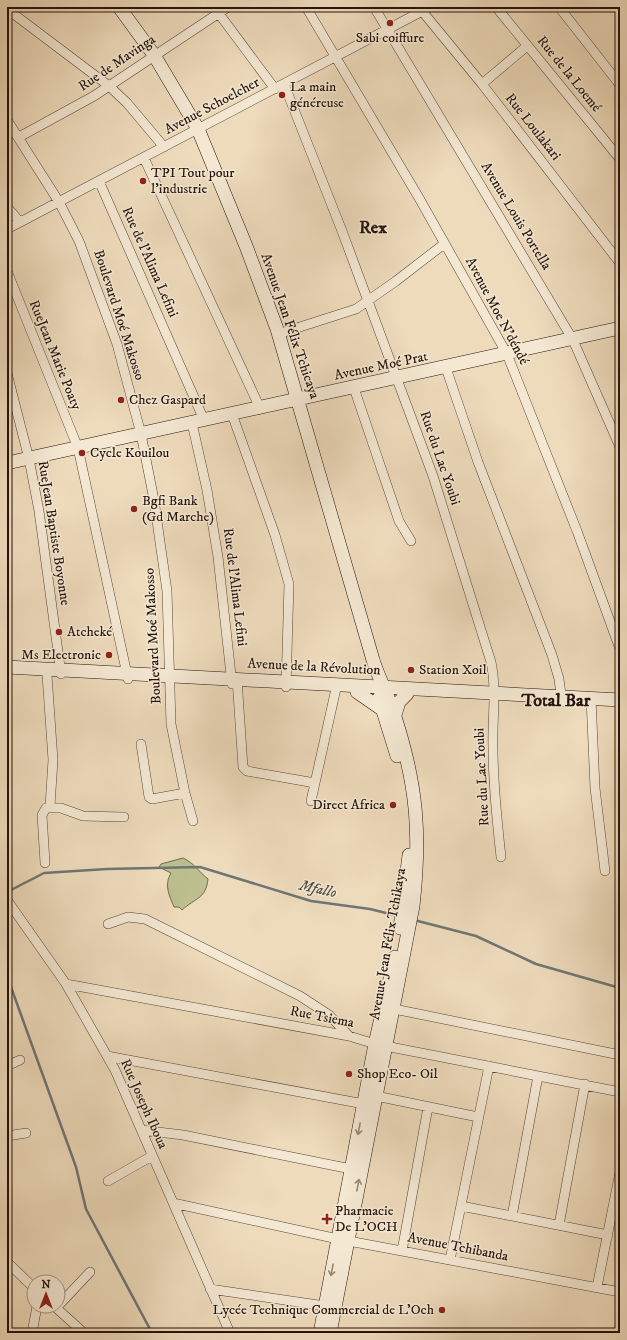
<svg xmlns="http://www.w3.org/2000/svg" width="627" height="1340" viewBox="0 0 627 1340" font-family="'IM FELL DW Pica',serif">
<style>
.green{fill:#bcbf8e;stroke:#70694c}
.lines{fill:none;stroke-linecap:round;stroke-linejoin:round}
.stream{stroke:#6e7675;stroke-width:2.5}
.street-casing{stroke:#564537;stroke-width:10}
.secondary-casing{stroke:#24130b;stroke-width:14}
.street{stroke:#f4e8d3;stroke-width:9}
.secondary{stroke:#f4e8d3;stroke-width:13}
.oneway{stroke:#968879}
.poi-dot{fill:#8f2418;stroke:#f4e8d3;stroke-width:1.5}
.labels{text-anchor:middle;dominant-baseline:central;stroke-width:3;stroke-linejoin:round;paint-order:stroke}
.poi-label{font-size:14px;fill:#24130b;stroke:#f4e8d3;text-anchor:start}
.street-label{font-size:14px;fill:#24130b;stroke:#f4e8d3}
.water-label{font-size:15px;font-style:italic;fill:#4f4d49;stroke:#f4e8d3}
.district-label{font-size:18px;font-weight:bold;fill:#24130b;stroke:#f4e8d3}
</style>
<rect width="100%" height="100%" fill="#eedbbc"/>
<filter id="stains"><feTurbulence type="fractalNoise" baseFrequency=".005" numOctaves="4"/><feColorMatrix values="0 0 0 0 .2 0 0 0 0 .09 0 0 0 0 .02 0 0 0 .5 -.17"/></filter>
<radialGradient id="worn" r=".72"><stop offset=".6" stop-color="#630" stop-opacity="0"/><stop offset="1" stop-color="#630" stop-opacity=".3"/></radialGradient>
<path class="green" d="M183 858C194 863 199 872 208 879 206 899 195 898 182 910L179 907H174C169 895 164 885 171 873L159 867 161 864Z"/>
<g class="lines">
<path class="stream" d="M7 892 44 873 107 869 200 867 311 901 370 909 398 916
M414 920 476 936 536 964 620 988
M7 976 76 1167 86 1209 152 1333"/>
<g class="street-casing">
<path id="street" d="M214 7 275 89
M306 7 419 198 507 354 577 531 620 649
M374 7 573 340 620 447
M496 7 620 159
M559 7 620 85
M7 9 109 86 127 103 164 147
M422 11 482 84 620 263
M284 84 342 231 433 476 491 662C497 690 492 719 493 748 493 784 497 821 501 857
M482 84 527 46
M7 120 59 202 79 241 117 344 141 434 154 500 167 591 171 724 185 793 193 821
M19 137 94 96 228 7
M144 158 260 408
M99 181 204 420
M7 207 20 222
M7 229 430 7
M7 271 78 448 128 679
M278 334 356 309 396 281 444 244
M446 368 478 462 552 655 559 679 562 702
M7 373 29 459 39 511 61 674
M354 388 399 521 411 541
M232 414 275 535 289 584 286 687
M192 423 207 490 218 557 232 684
M47 675 53 760 50 806
M237 679 243 767 247 771 315 783
M591 698 595 788 605 871
M141 744 149 797 152 799 185 793
M311 801 337 684
M45 863 42 815 46 808H61L83 816 124 817
M7 900 66 984 115 1070 230 1333
M108 924 128 917 145 919 300 996 329 1015 349 1036
M66 984 349 1036 375 1044 620 1092
M394 1009 620 1055
M107 1056 364 1104
M7 1066 20 1060
M376 1096 478 1117
M141 1130 183 1135 351 1169
M7 1136 26 1133
M108 1181 152 1156
M173 1203 338 1239 620 1292
M461 1206 608 1235
M512 1216 538 1076
M559 1225 585 1084
M402 1251 428 1107
M450 1260 489 1066
M7 1262 34 1288
M597 1287 620 1172
M210 1289 325 1306
M54 1306 84 1333
M58 1306 90 1272
M32 1333 37 1306"/>
</g>
<g class="secondary-casing">
<path id="secondary" d="M119 7 154 55 198 129 246 246 277 329 373 660C379 679 389 697 395 717 417 785 421 835 413 906L330 1333
M7 463 620 328
M7 667 620 700
M357 692 383 710
M379 698 397 756
M395 715 399 702 407 694
M400 928 409 855
M320 1333 375 1044 395 957"/>
</g>
<use href="#street" class="street"/>
<use href="#secondary" class="secondary"/>
</g>
<defs><path id="oneway-shaft" d="M-6 0H5M1.5-3L5.5 0L1.5 3" fill="none" stroke-width="1.6" stroke-linecap="round" stroke-linejoin="round"/></defs>
<g class="oneway">
<use href="#oneway-shaft" transform="translate(359 1129) rotate(101)"/>
<use href="#oneway-shaft" transform="translate(358 1185) rotate(-79)"/>
<use href="#oneway-shaft" transform="translate(332 1270) rotate(101)"/>
</g>
<g class="poi-dot">
<circle cx="390" cy="23" r="4"/>
<circle cx="282" cy="95" r="4"/>
<circle cx="143" cy="181" r="4"/>
<circle cx="121" cy="400" r="4"/>
<circle cx="82" cy="453" r="4"/>
<circle cx="134" cy="509" r="4"/>
<circle cx="59" cy="632" r="4"/>
<circle cx="109" cy="655" r="4"/>
<circle cx="411" cy="670" r="4"/>
<circle cx="393" cy="805" r="4"/>
<circle cx="349" cy="1074" r="4"/>
<path d="M325 1213h4v4h4v4h-4v4h-4v-4h-4v-4h4z"/>
<circle cx="442" cy="1310" r="4"/>
</g>
<g class="labels">
<g class="poi-label">
<text x="390" y="38" text-anchor="middle">Sabi coiffure</text>
<text x="290" y="87">La main<tspan x="290" dy="16">généreuse</tspan></text>
<text x="151" y="173">TPI Tout pour<tspan x="151" dy="16">l'industrie</tspan></text>
<text x="129" y="400">Chez Gaspard</text>
<text x="90" y="453">Cycle Kouilou</text>
<text x="142" y="501">Bgfi Bank<tspan x="142" dy="16">(Gd Marche)</tspan></text>
<text x="67" y="632">Atcheké</text>
<text x="101" y="655" text-anchor="end">Ms Electronic</text>
<text x="419" y="670">Station Xoil</text>
<text x="385" y="805" text-anchor="end">Direct Africa</text>
<text x="357" y="1074">Shop Eco- Oil</text>
<text x="335" y="1211">Pharmacie<tspan x="335" dy="16">De L'OCH</tspan></text>
<text x="434" y="1310" text-anchor="end">Lycée Technique Commercial de L'Och</text>
</g>
<g class="street-label">
<text transform="translate(117 63) rotate(-34)">Rue de Mavinga</text>
<text transform="translate(569 74) rotate(51)">Rue de la Loemé</text>
<text transform="translate(212 106) rotate(-28)">Avenue Schoelcher</text>
<text transform="translate(533 127) rotate(52)">Rue Loulakari</text>
<text transform="translate(516 216) rotate(59)">Avenue Louis Portella</text>
<text transform="translate(150 262) rotate(66)">Rue de l'Alima Lefini</text>
<text transform="translate(497 311) rotate(62)">Avenue Moe N'déndé</text>
<text transform="translate(119 315) rotate(72)">Boulevard Moé Makosso</text>
<text transform="translate(290 326) rotate(71)">Avenue Jean Félix Tchicaya</text>
<text transform="translate(55 355) rotate(68)">RueJean Marie Poaty</text>
<text transform="translate(381 366) rotate(-12)">Avenue Moé Prat</text>
<text transform="translate(440 458) rotate(71)">Rue du Lac Youbi</text>
<text transform="translate(54 533) rotate(81)">RueJean Baptiste Boyonne</text>
<text transform="translate(235 587) rotate(83)">Rue de l'Alima Lefini</text>
<text transform="translate(153 636) rotate(-93)">Boulevard Moé Makosso</text>
<text transform="translate(314 667) rotate(3)">Avenue de la Révolution</text>
<text transform="translate(482 777) rotate(-93)">Rue du Lac Youbi</text>
<text transform="translate(388 944) rotate(-80)">Avenue Jean Félix Tchikaya</text>
<text transform="translate(322 1017) rotate(11)">Rue Tsiema</text>
<text transform="translate(144 1104) rotate(66)">Rue Joseph Iboua</text>
<text transform="translate(458 1247) rotate(11)">Avenue Tchibanda</text>
</g>
<g class="water-label">
<text transform="translate(318 889) rotate(12)">Mfallo</text>
</g>
<g class="district-label">
<text x="373" y="228">Rex</text>
<text x="556" y="701">Total Bar</text>
</g>
</g>
<rect width="627" height="1340" fill="none" stroke="#eedbbc" stroke-width="24"/>
<rect x="8" y="8" width="611" height="1324" fill="none" stroke="#24130b" stroke-width="2"/>
<rect x="12" y="12" width="603" height="1316" fill="none" stroke="#24130b"/>
<g transform="translate(46 1294)"><circle r="19" fill="#f4e8d3" stroke="#a19383"/>
<path d="M0-3L7 15L0 10L-7 15Z" fill="#8f2418"/>
<text y="-6" font-size="11" font-weight="bold" text-anchor="middle" fill="#24130b">N</text>
</g>
<rect width="100%" height="100%" filter="url(#stains)"/>
<rect width="100%" height="100%" fill="url(#worn)"/>
</svg>
